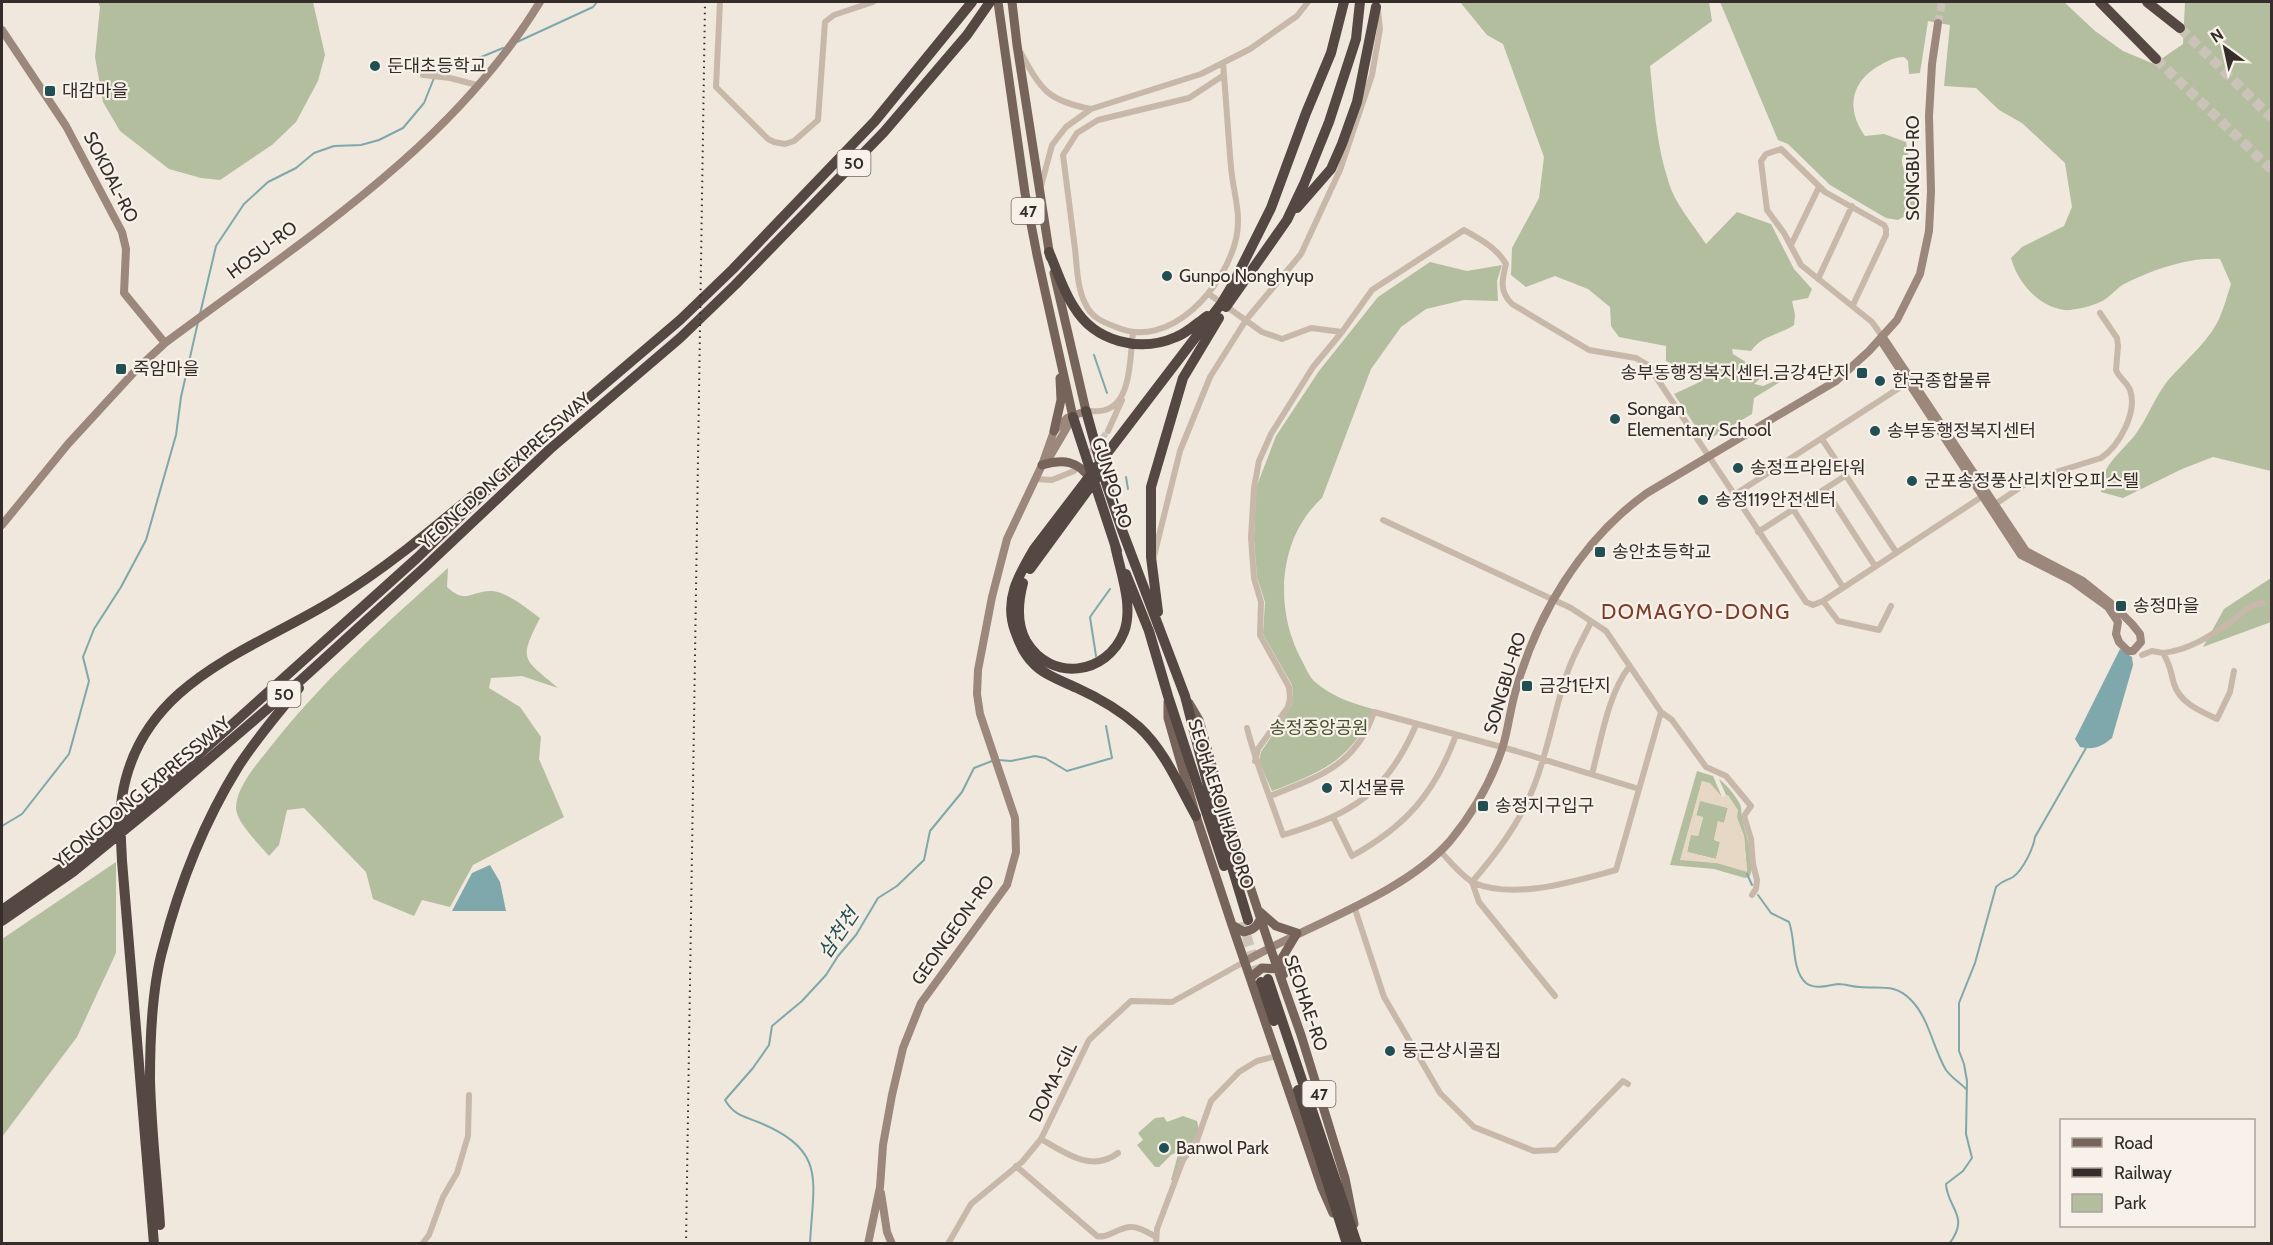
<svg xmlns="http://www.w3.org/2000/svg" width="2273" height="1245" viewBox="0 0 2273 1245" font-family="Cabin,'Noto Sans KR',sans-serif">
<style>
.green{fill:#b3be9e}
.plaza{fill:#e7d8c5;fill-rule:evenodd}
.water{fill:#7ea8ab}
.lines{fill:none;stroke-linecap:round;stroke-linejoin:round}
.stream{stroke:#7ea8ab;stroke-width:2}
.street-tunnel{stroke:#cbc2b9;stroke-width:6;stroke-dasharray:6 3;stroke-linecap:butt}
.secondary-tunnel{stroke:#cbc2b9;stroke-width:8;stroke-dasharray:8 4;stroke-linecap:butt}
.highway-tunnel{stroke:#cbc2b9;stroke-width:10;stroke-dasharray:10 5;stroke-linecap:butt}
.street{stroke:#c7b8aa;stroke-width:6}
.secondary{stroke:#9b877b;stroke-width:8}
.primary{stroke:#76645b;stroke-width:9}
.highway{stroke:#554741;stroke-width:10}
.rail{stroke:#352d29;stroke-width:2;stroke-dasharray:1.5 4.5;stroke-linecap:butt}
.poi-dot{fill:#224f53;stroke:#f8f1e9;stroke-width:2}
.labels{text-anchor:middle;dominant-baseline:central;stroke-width:4.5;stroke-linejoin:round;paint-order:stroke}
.shield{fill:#f8f1e9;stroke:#706863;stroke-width:1.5}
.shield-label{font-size:16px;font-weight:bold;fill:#352d29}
.poi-label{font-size:18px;fill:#352d29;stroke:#f8f1e9;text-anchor:start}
.street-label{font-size:18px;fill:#352d29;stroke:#f8f1e9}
.park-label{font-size:18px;fill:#44512f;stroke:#f8f1e9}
.water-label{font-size:20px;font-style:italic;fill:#224f53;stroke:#f8f1e9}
.quarter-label{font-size:21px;letter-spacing:1.5px;fill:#7d3e29;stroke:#f8f1e9}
</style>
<rect width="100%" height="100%" fill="#f0e7dd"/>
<path class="green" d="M98 2H313L325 55 318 81 296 122 272 145 220 180 201 178 169 169 120 131 103 102 95 57 100 7Z
M1460 2H1709L1712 21 1650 66C1654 104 1656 143 1668 180 1674 203 1693 224 1706 244L1737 212 1771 224 1794 269 1812 289 1808 298 1792 301 1795 315 1794 325C1780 335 1762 335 1751 351L1732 349 1733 354 1760 371 1763 376 1754 384 1763 386 1777 380 1780 382 1754 398 1752 414 1711 438 1702 436 1674 394 1704 380 1699 381 1694 374 1666 361V346L1619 337 1611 326 1610 307 1588 289 1555 276 1526 287 1511 275 1512 248 1539 198 1544 157 1503 44 1487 35Z
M1720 2H2064L2095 31 2123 51 2154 64 2183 44 2185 2H2271V471L2213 457 2182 469 2123 498 2101 492C2101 465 2119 455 2135 435 2147 419 2154 399 2166 383 2183 362 2207 344 2219 319 2224 308 2227 296 2231 284L2220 259C2189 257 2155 269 2126 283 2117 287 2110 298 2100 302 2092 306 2073 311 2064 310 2038 306 2018 283 2011 258L2022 247 2064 226 2072 207 2065 163 2022 123 1999 110 1976 88 1944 86 1950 25 1928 21 1920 73 1909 74 1908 61 1904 57C1895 57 1890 60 1882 64 1851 80 1845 108 1865 136L1884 134 1906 142 1908 155H1903C1898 171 1911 172 1915 184 1918 192 1917 201 1917 209L1898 220 1886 218 1830 185 1788 144 1778 140Z
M1430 262 1467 271 1502 265 1497 281 1498 301 1464 300 1426 309 1401 327 1371 369 1322 498C1278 538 1274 608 1301 659 1305 666 1309 677 1315 682 1333 697 1351 703 1373 709 1353 760 1320 773 1272 791L1259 761 1261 752 1291 707 1293 696 1292 685 1263 634 1265 602 1257 577 1254 539 1256 488 1276 436 1319 371 1378 297Z
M448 568 447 587C467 605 470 591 491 591 506 591 528 609 540 618 518 661 523 658 558 688L522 676 491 678 489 688 520 707 541 737 539 759 564 817 473 865 450 907 422 900 414 916 373 899 366 872 304 808 287 810 279 845 269 856C260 845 236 822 236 808 236 788 256 765 268 750 321 682 384 625 448 568Z
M2271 578V622L2203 647 2224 609Z
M1697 771 1713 776 1722 797 1702 781 1681 859 1717 863 1747 871 1744 836 1719 779C1727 785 1735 795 1740 804 1742 809 1741 813 1742 818 1745 834 1758 863 1749 877L1745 878 1714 869 1670 865Z
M1700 800 1728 808 1724 823 1718 822 1714 840 1720 842 1716 859 1687 852 1691 834 1698 836 1703 818 1696 816Z
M116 862V953L77 1037 2 1137V939Z
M1183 1116 1197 1121 1199 1130 1191 1146 1186 1151 1173 1180H1171L1179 1151 1171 1155 1159 1167H1155L1137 1145 1143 1140 1138 1133 1155 1118 1164 1117 1167 1122Z"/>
<path class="plaza" d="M1702 781 1710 783 1722 797 1728 795 1738 810 1737 817 1744 836 1747 872 1717 863 1680 860ZM1700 801 1728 808 1724 823 1718 821 1714 840 1720 842 1716 859 1687 852 1691 835 1698 836 1700 827 1703 817 1696 815Z"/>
<path class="water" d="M2120 649 2132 657 2133 665 2112 738C2101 747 2094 750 2080 747L2075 739Z
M490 865 500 882 506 911H452L472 873Z"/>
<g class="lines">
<path class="stream" d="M517 42 593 7 597 2
M200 314 216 246 244 204 268 182 296 168 314 153 334 146 361 145 379 140 403 128 424 103 436 73 447 67 474 60 503 48
M1094 355 1107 393
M1126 477 1128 489
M1096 656 1090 617 1110 589
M998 760 1011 761 1035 756 1045 758 1067 771 1112 758 1106 726
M2 826 22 814 69 754 89 681 83 657 94 629 121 587 146 540 176 435 181 397 198 322
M1747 874 1752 885
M1758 895 1771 913 1789 922C1796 940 1791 970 1806 983 1815 990 1828 985 1838 984 1846 984 1852 987 1860 987 1880 989 1895 983 1911 1000 1929 1018 1933 1048 1946 1070 1951 1077 1960 1083 1966 1089
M810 1244C813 1180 828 1151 758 1122 743 1116 734 1115 725 1100L753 1068 769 1045 772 1026 802 1001 826 975 838 956 856 935 878 898 897 886 924 860 930 831 962 792 974 768 992 761
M1949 1244C1971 1216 1947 1208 1946 1184L1963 1171 1972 1158 1966 1134 1967 1081 1964 1064 1959 1051V1003L1975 963 1996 887C2003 880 2006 881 2013 877 2023 870 2033 849 2035 837L2086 748"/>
<path class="street-tunnel" d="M1085 459 1108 431"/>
<path class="secondary-tunnel" d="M1938 23 1942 2"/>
<path class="highway-tunnel" d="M2180 28 2272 118
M2156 59 2272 170
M1242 922 1260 979"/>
<path class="street" d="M720 2 716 87 768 139 774 142 785 144 794 141 818 120 825 22 834 15 873 2
M1021 53C1041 90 1048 101 1091 109
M1223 63C1226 98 1228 133 1231 167 1233 192 1242 214 1236 239 1225 287 1170 351 1116 327 1102 322 1091 317 1085 303 1077 287 1077 266 1075 249 1071 218 1067 186 1063 155L1077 133 1098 120 1189 98 1224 75
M423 75 450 78 477 85
M1041 186 1052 145 1066 127 1091 109 1201 74 1250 49 1297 16 1308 2
M1791 245 1819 187
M1818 279 1852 206
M1209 294 1262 332 1282 339 1311 328 1342 332
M1853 305 1886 235V229L1884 225 1825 192 1781 149 1766 154 1761 161 1767 210 1784 233 1801 265 1872 322 1882 336
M1086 411C1092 411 1099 412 1105 410 1132 403 1130 355 1133 332
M1108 431 1122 400
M1822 439 1896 552
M1035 479 1052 480 1074 471
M1825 489 1875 566
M1734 495 1910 381
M1994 505 2031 480 2101 458C2119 446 2138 412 2130 390 2127 382 2119 378 2116 370L2118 346 2117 338 2100 313
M1793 509 1843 587
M1383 520 1571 608 1606 631 1661 712 1616 870C1575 881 1516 900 1474 883 1462 877 1450 861 1440 851
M1758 532 1845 476
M1154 556 1180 451 1210 377 1246 320 1301 254 1340 170 1372 75 1380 29 1377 2
M1823 601 1838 621 1879 630 1891 606
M2163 653C2189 650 2210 636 2231 622 2241 614 2249 604 2263 603
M2142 655 2152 651 2163 653C2171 666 2170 670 2174 684 2180 703 2200 711 2217 719L2230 692 2234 671
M1661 712 1672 720 1706 767 1726 776 1751 806 1744 816 1751 839 1753 864 1757 880 1756 889 1752 895
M1247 728C1256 764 1271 799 1283 835 1352 814 1387 793 1416 725
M1255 761 1258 749 1288 707 1290 698 1289 687 1260 635 1261 602 1254 578 1251 538 1254 488 1259 461 1271 434 1313 367 1342 332 1372 290 1464 230C1481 240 1496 247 1506 264 1502 280 1499 291 1512 304L1589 350 1636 358 1648 365 1806 602 1813 605 1823 601 1986 494
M1592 774C1601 741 1608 694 1629 667
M1270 796C1318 777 1356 766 1374 712L1516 751 1639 789
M1333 817 1352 856C1406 826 1435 793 1456 735
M1354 906 1384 997 1440 1093 1474 1127 1534 1151 1556 1150 1623 1081 1628 1084
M1555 996 1479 902 1472 882C1496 854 1518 825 1532 791 1549 751 1554 708 1569 668 1575 652 1584 637 1591 622
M1041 1139C1065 1153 1092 1173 1118 1153
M1016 1166 1097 1236C1109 1239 1119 1226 1132 1227 1140 1227 1149 1233 1156 1237
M422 1244 429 1235 443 1197 457 1173 468 1136 469 1095
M948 1244 971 1204 1022 1162 1041 1139 1089 1040 1131 1001 1172 1002 1244 962
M1156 1244 1157 1229 1183 1160 1196 1143 1211 1101 1239 1072 1257 1061 1277 1056"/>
<path class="secondary" d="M2 30 66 126 122 232 126 249 124 293 165 343
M1880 339 2021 555 2072 581 2108 607 2118 622 2116 634 2119 642 2128 651H2133L2141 642 2140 634 2132 624 2113 605 2083 581 2026 551 1882 336
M1043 464 1049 458 1073 417
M2 525 68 444 136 370 165 343C300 242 450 149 540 2
M1244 962C1307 925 1403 895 1450 841 1473 813 1492 780 1503 746 1508 729 1510 711 1515 693 1536 616 1581 540 1647 493L1836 381 1869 351 1897 320 1920 274 1929 231 1931 191 1929 116 1932 64 1938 23
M881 1193 887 1232 892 1244
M868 1244 880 1187 883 1145 892 1095 903 1048 921 1003 1007 885 1016 852 1015 818 980 714 977 694 978 670 992 597 1007 539 1042 465 1054 431 1067 418 1086 411"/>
<path class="primary" d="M998 2 1025 193 1037 255 1073 417
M1012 2 1017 45 1050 257
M1054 273 1086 411
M1054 431 1061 400 1060 378
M1042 465C1063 459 1078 460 1091 480
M1168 702V718L1196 816 1232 925 1322 1188 1333 1213
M1189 703 1199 720 1223 804 1270 947 1301 1035 1345 1178 1354 1224
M1260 912 1276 926 1297 933 1282 958 1284 974
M1232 925 1244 932C1254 930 1257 926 1261 918
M1250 978 1262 968 1278 969"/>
<path class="highway" d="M2100 2 2156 59
M2147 2 2180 28
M1297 208 1331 169 1342 144 1357 102 1376 7
M1049 252C1057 270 1063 291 1074 307 1095 342 1140 353 1176 337 1187 333 1197 323 1207 316
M1226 307 1287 220 1304 184 1329 122 1356 39 1360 2
M1086 411 1106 483 1122 530 1185 696 1212 801 1248 920
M1073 417 1117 551
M1030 569 1104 468
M1126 574 1149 631 1168 696 1224 866
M1023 583C1018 602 1016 623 1026 641 1051 683 1107 675 1124 632 1134 606 1120 571 1115 545
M1158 612 1151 557V487L1183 378 1219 318
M1196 816C1179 786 1165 751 1139 727 1121 711 1099 698 1077 688 1062 681 1044 675 1033 663 1024 654 1019 643 1015 631 1004 600 1018 576 1034 549L1221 304 1233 284 1271 208 1306 113 1331 53 1344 2
M2 910 79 856 177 774 417 558 539 440 680 320 733 269 875 121 972 2
M2 921 73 872 160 801 301 680 425 567 550 449 680 338 735 285 884 132 967 35 990 2
M1268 979 1357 1244
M1261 982 1274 1021
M1298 1090 1347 1244
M160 1225C157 1177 151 1128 150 1079 150 1039 152 987 163 948 179 886 204 822 238 767 256 739 278 713 299 688
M154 1244 122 861C121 839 119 818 122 797 140 682 249 652 334 600 383 570 428 533 472 496"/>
<path class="rail" d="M686 1244 705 2"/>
</g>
<g class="poi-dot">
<circle cx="375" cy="66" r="6"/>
<rect x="44" y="85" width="12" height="12" rx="3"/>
<circle cx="1167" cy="276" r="6"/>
<rect x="115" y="363" width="12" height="12" rx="3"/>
<rect x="1856" y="367" width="12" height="12" rx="3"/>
<circle cx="1880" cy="381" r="6"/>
<circle cx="1615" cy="419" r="6"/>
<circle cx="1875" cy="431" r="6"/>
<circle cx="1738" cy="468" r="6"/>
<circle cx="1912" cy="481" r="6"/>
<circle cx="1703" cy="500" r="6"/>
<rect x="1594" y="546" width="12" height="12" rx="3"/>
<rect x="2115" y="600" width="12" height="12" rx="3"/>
<rect x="1521" y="680" width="12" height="12" rx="3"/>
<circle cx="1327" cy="788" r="6"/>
<rect x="1477" y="800" width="12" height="12" rx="3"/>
<circle cx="1390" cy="1051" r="6"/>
<circle cx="1164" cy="1148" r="6"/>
</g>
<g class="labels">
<g class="shield">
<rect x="837.5" y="150" width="33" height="26" rx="4.5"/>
<rect x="1011.5" y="198" width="33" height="26" rx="4.5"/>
<rect x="267.5" y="681" width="33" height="26" rx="4.5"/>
<rect x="1302.5" y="1081" width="33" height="26" rx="4.5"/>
</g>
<g class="shield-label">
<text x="854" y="163">50</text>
<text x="1028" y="211">47</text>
<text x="284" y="694">50</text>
<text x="1319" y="1094">47</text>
</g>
<g class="poi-label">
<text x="387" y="66">둔대초등학교</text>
<text x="62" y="91">대감마을</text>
<text x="1179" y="276">Gunpo Nonghyup</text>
<text x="133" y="369">죽암마을</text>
<text x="1850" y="373" text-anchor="end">송부동행정복지센터.금강4단지</text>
<text x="1892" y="381">한국종합물류</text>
<text x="1627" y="409">Songan<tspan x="1627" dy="21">Elementary School</tspan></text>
<text x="1887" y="431">송부동행정복지센터</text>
<text x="1750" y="468">송정프라임타워</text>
<text x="1924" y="481">군포송정풍산리치안오피스텔</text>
<text x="1715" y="500">송정119안전센터</text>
<text x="1612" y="552">송안초등학교</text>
<text x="2133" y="606">송정마을</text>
<text x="1539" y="686">금강1단지</text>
<text x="1339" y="788">지선물류</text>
<text x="1495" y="806">송정지구입구</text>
<text x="1402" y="1051">둥근상시골집</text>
<text x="1176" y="1148">Banwol Park</text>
</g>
<g class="street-label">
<text transform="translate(1913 168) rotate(-90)">SONGBU-RO</text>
<text transform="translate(111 177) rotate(63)">SOKDAL-RO</text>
<text transform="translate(262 250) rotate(-37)">HOSU-RO</text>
<text transform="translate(505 471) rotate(-42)">YEONGDONG EXPRESSWAY</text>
<text transform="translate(1112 483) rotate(72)">GUNPO-RO</text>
<text transform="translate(1505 683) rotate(-73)">SONGBU-RO</text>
<text transform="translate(142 792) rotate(-40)">YEONGDONG EXPRESSWAY</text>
<text transform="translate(1221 804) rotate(72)">SEOHAEROJIHADORO</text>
<text transform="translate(953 930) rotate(-55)">GEONGEON-RO</text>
<text transform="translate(1306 1003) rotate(71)">SEOHAE-RO</text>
<text transform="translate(1053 1082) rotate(-64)">DOMA-GIL</text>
</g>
<g class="park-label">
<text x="1319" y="728">송정중앙공원</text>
</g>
<g class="water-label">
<text transform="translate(838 933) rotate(-56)">삼천천</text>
</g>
<g class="quarter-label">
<text x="1696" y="611">DOMAGYO-DONG</text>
</g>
</g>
<rect width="2273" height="1245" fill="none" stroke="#352d29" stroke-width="6"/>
<rect x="2060" y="1119" width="195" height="108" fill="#f8f1e9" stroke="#aaa39c" stroke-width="1.5"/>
<rect x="2072" y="1138" width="30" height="9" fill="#76645b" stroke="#aaa39c" stroke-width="1.5"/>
<text x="2114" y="1149" font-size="18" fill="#352d29">Road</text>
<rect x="2072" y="1168" width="30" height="9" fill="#352d29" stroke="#aaa39c" stroke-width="1.5"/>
<text x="2114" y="1179" font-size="18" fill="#352d29">Railway</text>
<rect x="2072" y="1194" width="30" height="18" fill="#b3be9e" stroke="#aaa39c" stroke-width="1.5"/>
<text x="2114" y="1209" font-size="18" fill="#352d29">Park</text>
<g transform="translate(2225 48) rotate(327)" stroke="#f8f1e9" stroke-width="4.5" paint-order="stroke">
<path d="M0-4.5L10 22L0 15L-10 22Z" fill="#352d29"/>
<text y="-9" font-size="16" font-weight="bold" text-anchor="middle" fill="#352d29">N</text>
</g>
</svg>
